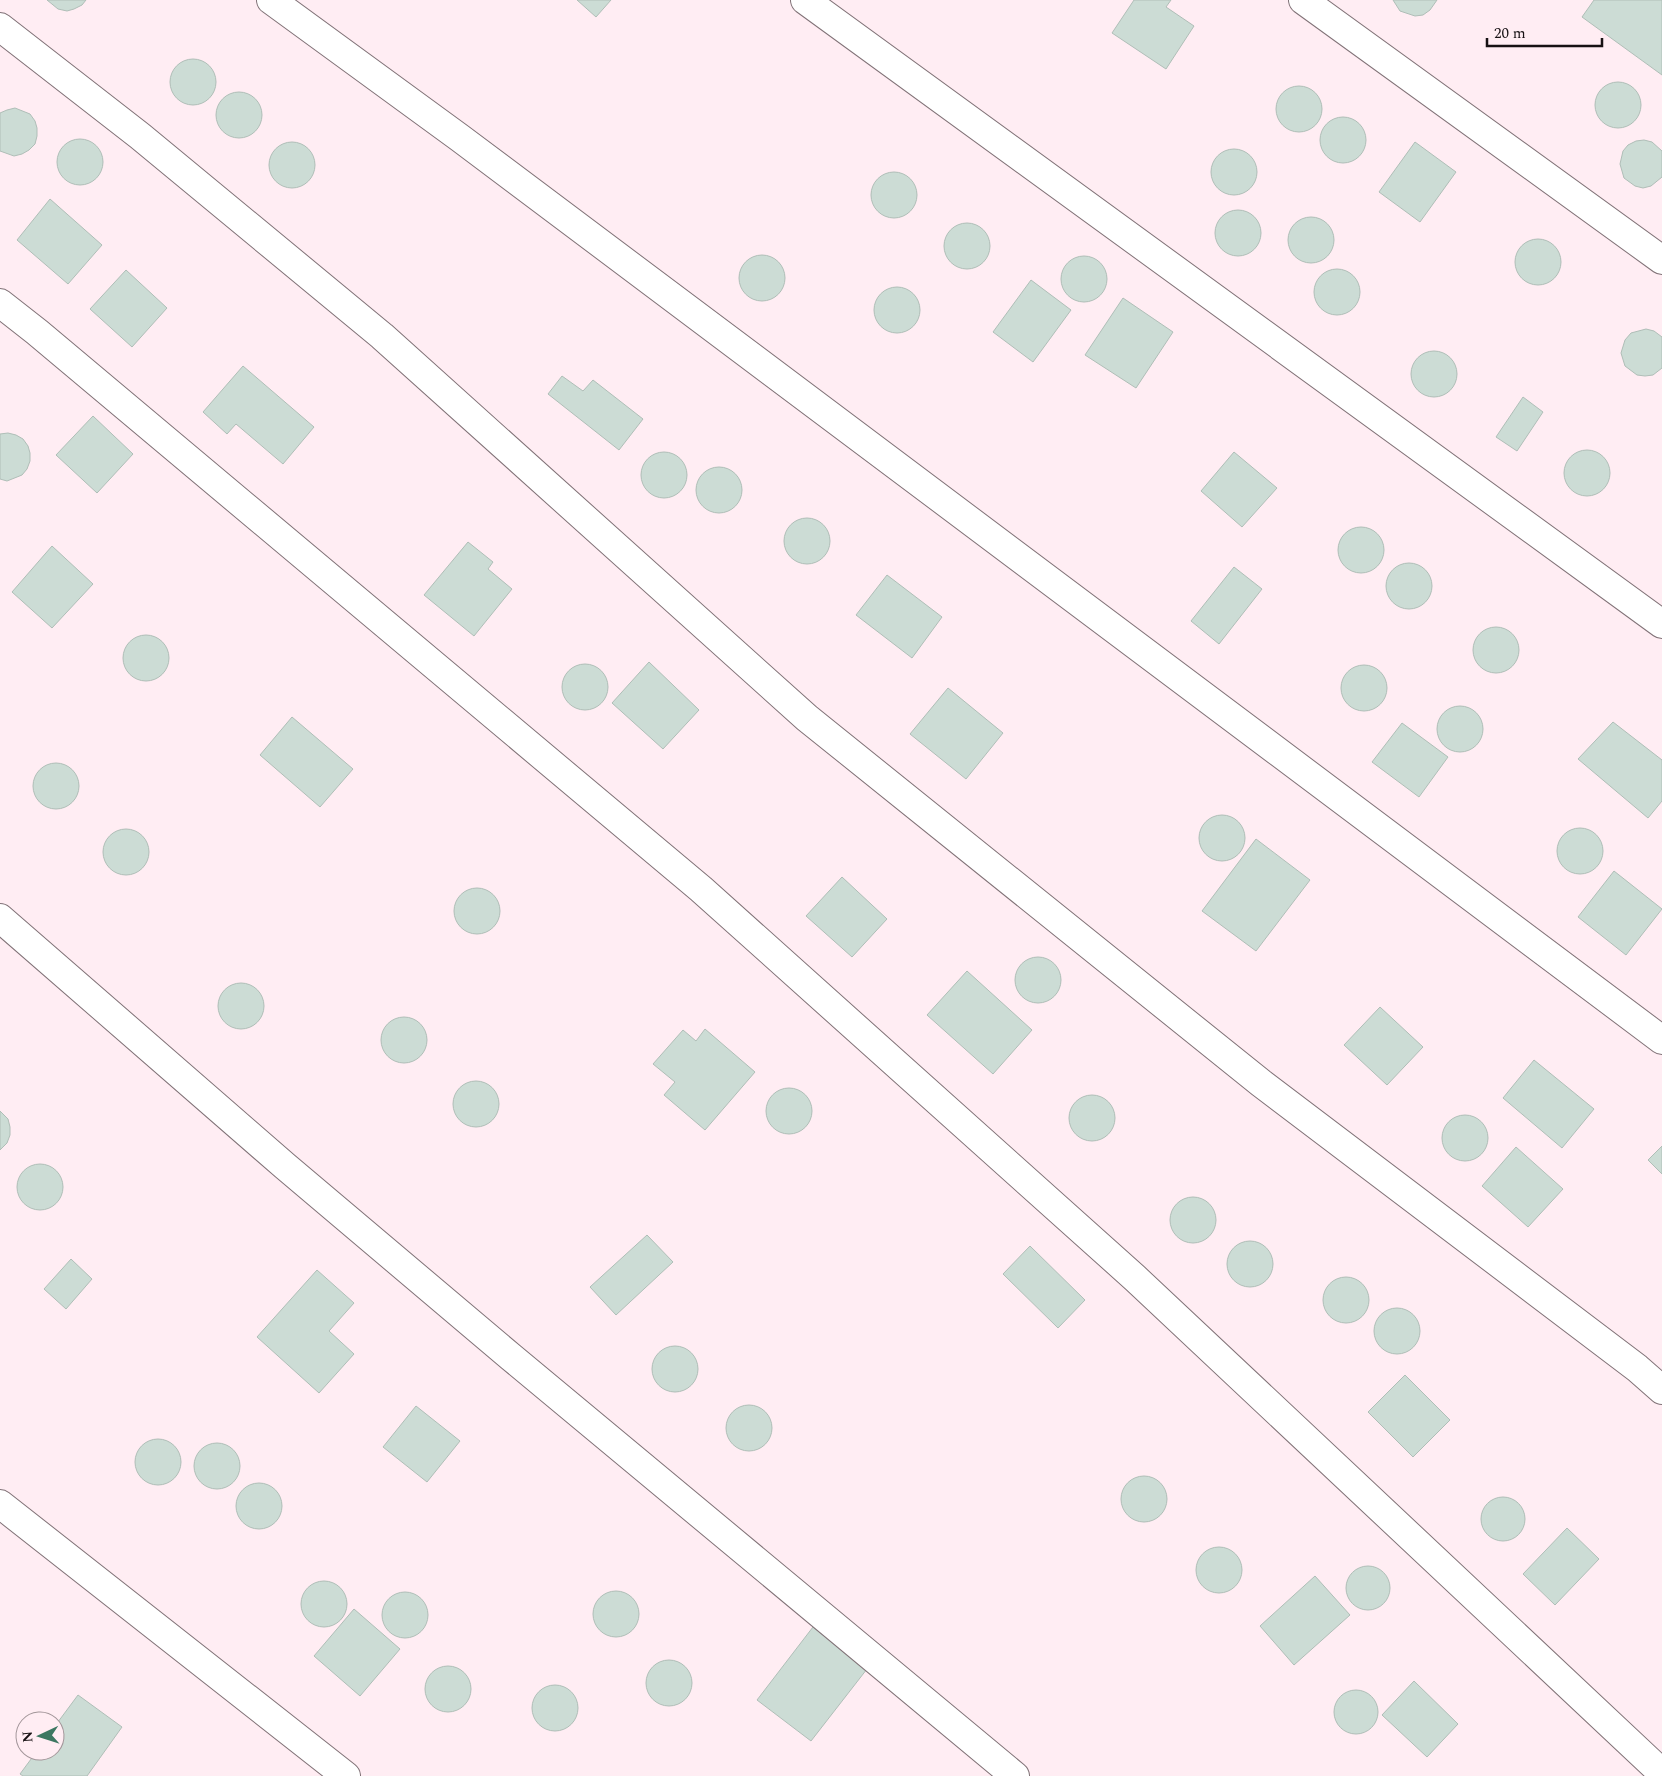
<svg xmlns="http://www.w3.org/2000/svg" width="1662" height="1776" viewBox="0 0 1662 1776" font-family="Spectral,serif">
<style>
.building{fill:#ccdcd5;stroke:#afbeb7}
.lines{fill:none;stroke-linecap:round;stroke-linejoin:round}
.street-casing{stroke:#817277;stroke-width:30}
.street{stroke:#fff;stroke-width:28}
</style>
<rect width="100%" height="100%" fill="#ffedf3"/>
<path class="building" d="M47 0H86L82 5 74 9 67 11 58 9Z
M577 0H611L596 17Z
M1134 0H1171L1166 7 1194 26 1166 69 1112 33Z
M1393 0H1437L1430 10 1423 15 1415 16 1400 11Z
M1594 0H1662V75L1582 17Z
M170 82a23 23 0 1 1 46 0a23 23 0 1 1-46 0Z
M1595 105a23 23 0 1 1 46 0a23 23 0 1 1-46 0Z
M1276 109a23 23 0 1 1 46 0a23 23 0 1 1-46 0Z
M216 115a23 23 0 1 1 46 0a23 23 0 1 1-46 0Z
M15 108 30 114 35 121 37 128V136L35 144 29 150 22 154 14 156 0 151V113L7 110Z
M1320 140a23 23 0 1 1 46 0a23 23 0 1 1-46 0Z
M57 162a23 23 0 1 1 46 0a23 23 0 1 1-46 0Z
M1644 140 1652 142 1662 151V177L1651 186 1643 188 1635 186 1624 178 1620 164 1623 151 1628 145 1636 141Z
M269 165a23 23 0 1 1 46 0a23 23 0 1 1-46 0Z
M1415 142 1456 172 1420 222 1379 192Z
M1211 172a23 23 0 1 1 46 0a23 23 0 1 1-46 0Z
M871 195a23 23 0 1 1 46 0a23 23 0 1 1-46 0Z
M50 199 102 245 68 284 17 240Z
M1215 233a23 23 0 1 1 46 0a23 23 0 1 1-46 0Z
M1288 240a23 23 0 1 1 46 0a23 23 0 1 1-46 0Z
M944 246a23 23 0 1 1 46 0a23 23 0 1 1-46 0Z
M1515 262a23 23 0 1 1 46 0a23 23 0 1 1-46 0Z
M739 278a23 23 0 1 1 46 0a23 23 0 1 1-46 0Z
M1061 279a23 23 0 1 1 46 0a23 23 0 1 1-46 0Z
M1314 292a23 23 0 1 1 46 0a23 23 0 1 1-46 0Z
M126 270 167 308 132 347 90 309Z
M1031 280 1071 310 1033 362 993 332Z
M874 310a23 23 0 1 1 46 0a23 23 0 1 1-46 0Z
M1123 298 1173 332 1136 388 1085 355Z
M1646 329 1654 331 1662 337V368L1653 375 1645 376 1637 375 1625 366 1621 353 1625 340 1631 333Z
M1411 374a23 23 0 1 1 46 0a23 23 0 1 1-46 0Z
M243 366 314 427 283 464 236 424 227 434 203 412Z
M562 376 583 391 593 380 643 419 619 450 548 394Z
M1523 397 1543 412 1517 451 1496 437Z
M93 416 133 454 97 493 56 455Z
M8 433 16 435 23 439 28 446 30 453V461L27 469 22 475 7 481 0 479V434Z
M1564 473a23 23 0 1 1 46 0a23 23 0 1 1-46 0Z
M641 475a23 23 0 1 1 46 0a23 23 0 1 1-46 0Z
M1234 452 1277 488 1242 527 1201 491Z
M696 490a23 23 0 1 1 46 0a23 23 0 1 1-46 0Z
M784 541a23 23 0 1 1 46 0a23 23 0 1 1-46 0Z
M1338 550a23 23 0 1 1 46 0a23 23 0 1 1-46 0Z
M468 542 493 562 488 569 512 589 474 636 424 595Z
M52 546 93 584 52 628 12 592Z
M1386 586a23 23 0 1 1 46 0a23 23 0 1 1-46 0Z
M1234 567 1262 589 1219 644 1191 621Z
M887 575 942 617 912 658 856 615Z
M1473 650a23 23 0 1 1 46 0a23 23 0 1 1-46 0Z
M123 658a23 23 0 1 1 46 0a23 23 0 1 1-46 0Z
M649 662 699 710 663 749 612 703Z
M562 687a23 23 0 1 1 46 0a23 23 0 1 1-46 0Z
M1341 688a23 23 0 1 1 46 0a23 23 0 1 1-46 0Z
M948 688 1003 733 966 779 910 734Z
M1437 729a23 23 0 1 1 46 0a23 23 0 1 1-46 0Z
M292 717 353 769 320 807 260 755Z
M1613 722 1662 760V801L1648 818 1578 759Z
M1402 723 1448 757 1419 797 1372 762Z
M33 786a23 23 0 1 1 46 0a23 23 0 1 1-46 0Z
M1199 838a23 23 0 1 1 46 0a23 23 0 1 1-46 0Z
M1557 851a23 23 0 1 1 46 0a23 23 0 1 1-46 0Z
M103 852a23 23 0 1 1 46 0a23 23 0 1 1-46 0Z
M1256 839 1310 880 1256 951 1202 911Z
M1614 871 1662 909 1626 955 1578 917Z
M842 877 887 919 852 957 806 916Z
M454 911a23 23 0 1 1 46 0a23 23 0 1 1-46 0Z
M1015 980a23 23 0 1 1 46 0a23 23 0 1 1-46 0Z
M967 971 1032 1030 993 1074 927 1015Z
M218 1006a23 23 0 1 1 46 0a23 23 0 1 1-46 0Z
M1380 1007 1423 1047 1387 1085 1344 1045Z
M381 1040a23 23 0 1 1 46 0a23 23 0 1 1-46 0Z
M705 1029 755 1072 705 1130 664 1095 675 1082 653 1064 683 1030 696 1041Z
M1534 1060 1594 1109 1562 1148 1503 1098Z
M453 1104a23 23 0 1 1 46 0a23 23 0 1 1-46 0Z
M766 1111a23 23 0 1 1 46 0a23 23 0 1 1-46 0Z
M1069 1118a23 23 0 1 1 46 0a23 23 0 1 1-46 0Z
M0 1111 8 1119 10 1127V1135L7 1143 0 1150Z
M1442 1138a23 23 0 1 1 46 0a23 23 0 1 1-46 0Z
M1662 1146V1174L1648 1160Z
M1516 1147 1563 1189 1528 1227 1482 1186Z
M17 1187a23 23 0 1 1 46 0a23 23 0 1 1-46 0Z
M1170 1220a23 23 0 1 1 46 0a23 23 0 1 1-46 0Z
M647 1235 673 1262 616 1315 590 1287Z
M1227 1264a23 23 0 1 1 46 0a23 23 0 1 1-46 0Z
M1030 1246 1085 1300 1058 1328 1003 1274Z
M71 1259 92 1279 66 1309 44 1289Z
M317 1270 354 1303 329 1331 354 1354 319 1393 257 1337Z
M1323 1300a23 23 0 1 1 46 0a23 23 0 1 1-46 0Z
M1374 1331a23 23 0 1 1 46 0a23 23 0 1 1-46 0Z
M652 1369a23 23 0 1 1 46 0a23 23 0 1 1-46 0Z
M1405 1375 1450 1420 1413 1457 1368 1412Z
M726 1428a23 23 0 1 1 46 0a23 23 0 1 1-46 0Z
M416 1406 460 1441 427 1482 383 1447Z
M135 1462a23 23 0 1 1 46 0a23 23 0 1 1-46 0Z
M194 1466a23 23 0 1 1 46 0a23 23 0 1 1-46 0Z
M1121 1499a23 23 0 1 1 46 0a23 23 0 1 1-46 0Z
M236 1506a23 23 0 1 1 46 0a23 23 0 1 1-46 0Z
M1481 1519a22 22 0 1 1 44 0a22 22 0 1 1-44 0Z
M1567 1528 1599 1559 1555 1605 1523 1574Z
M1196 1570a23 23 0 1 1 46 0a23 23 0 1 1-46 0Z
M1346 1588a22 22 0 1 1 44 0a22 22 0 1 1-44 0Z
M1315 1576 1350 1615 1294 1665 1260 1626Z
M301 1604a23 23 0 1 1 46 0a23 23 0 1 1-46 0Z
M593 1614a23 23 0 1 1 46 0a23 23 0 1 1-46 0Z
M382 1615a23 23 0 1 1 46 0a23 23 0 1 1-46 0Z
M354 1609 400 1649 360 1696 314 1656Z
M813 1627 867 1669 811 1741 757 1700Z
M646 1683a23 23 0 1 1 46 0a23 23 0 1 1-46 0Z
M425 1689a23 23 0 1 1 46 0a23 23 0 1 1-46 0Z
M1414 1681 1458 1724 1427 1757 1382 1715Z
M532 1708a23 23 0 1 1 46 0a23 23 0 1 1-46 0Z
M1334 1712a22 22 0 1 1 44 0a22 22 0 1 1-44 0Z
M78 1695 122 1727 87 1776H23L20 1774 37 1751H55V1726Z"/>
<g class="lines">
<g class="street-casing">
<path id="street" d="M271 0 460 138 1662 1040
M805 0 1662 624
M1303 0 1662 260
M0 27 140 136 382 336 807 718 1261 1083 1637 1368 1662 1390
M0 303 37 332 701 889 1135 1278 1662 1773
M0 918 285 1166 511 1357 1015 1776
M0 1504 346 1776"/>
</g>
<use href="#street" class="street"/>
</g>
<g transform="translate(40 1736) rotate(266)"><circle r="24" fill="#ffedf3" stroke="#a29599"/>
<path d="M0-4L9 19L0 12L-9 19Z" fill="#3c7761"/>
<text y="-8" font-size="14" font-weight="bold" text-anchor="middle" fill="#171113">N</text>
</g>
<path d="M1487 38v8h115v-8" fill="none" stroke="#171113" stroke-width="2.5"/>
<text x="1494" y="38" font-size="15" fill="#171113" stroke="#ffedf3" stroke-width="4" paint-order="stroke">20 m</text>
</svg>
